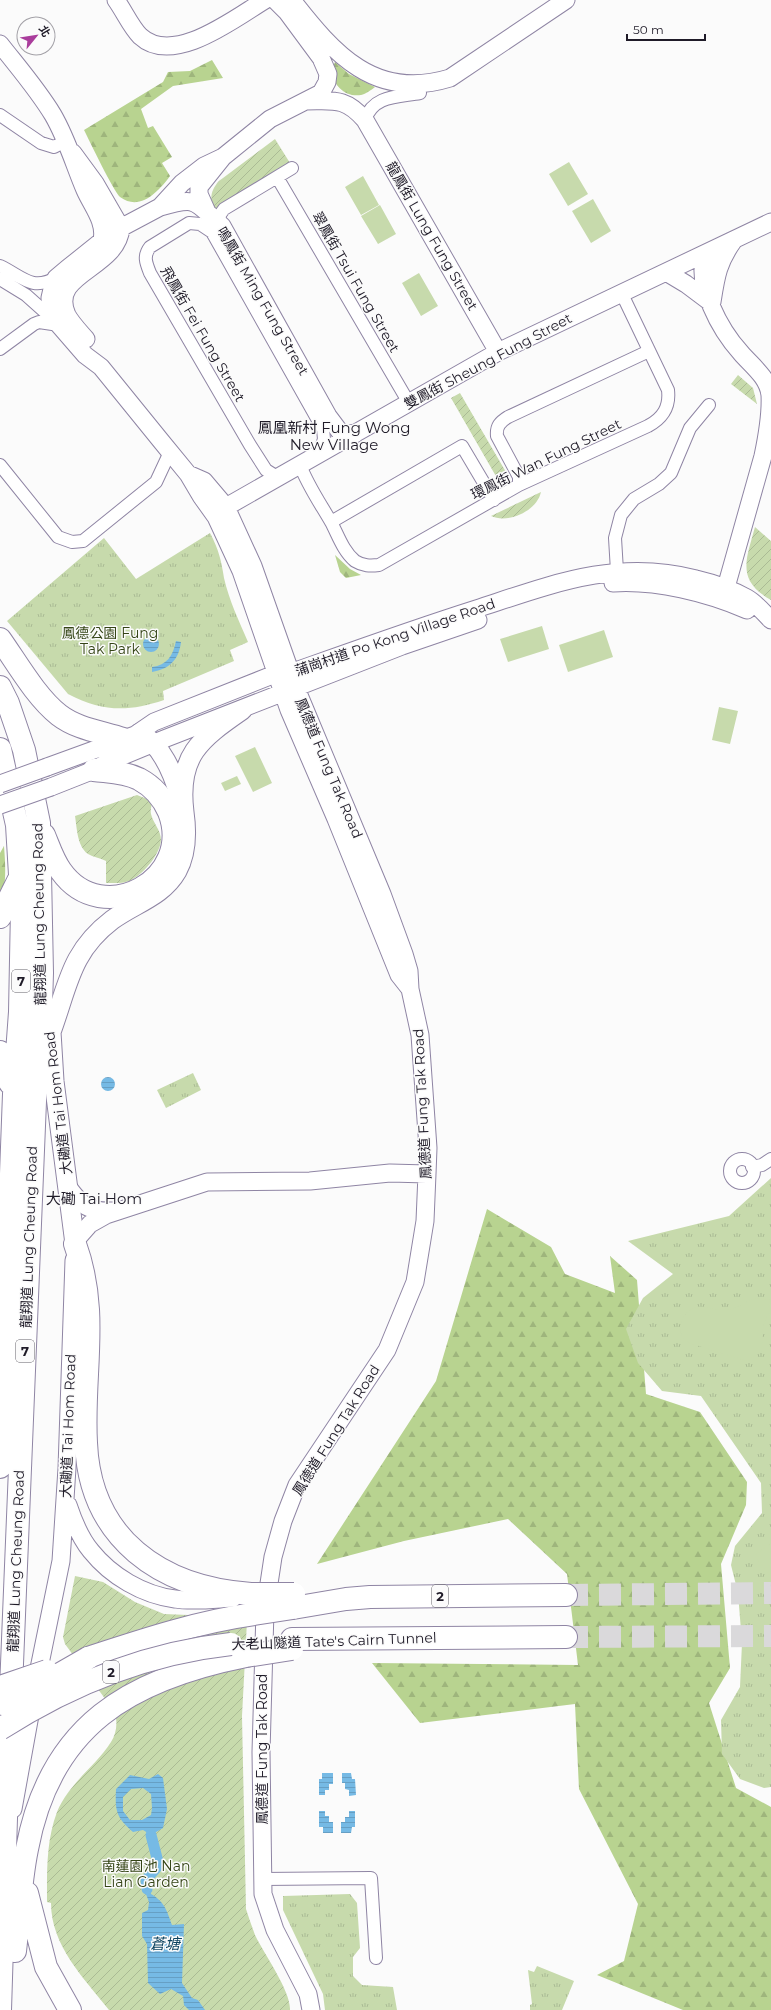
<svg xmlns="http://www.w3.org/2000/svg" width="771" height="2010" viewBox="0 0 771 2010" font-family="Montserrat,'Noto Sans TC',sans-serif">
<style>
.forest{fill:url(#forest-firs)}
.park{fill:url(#park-tufts)}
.garden{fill:url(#garden-furrows)}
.pitch{fill:#c7daac}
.water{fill:url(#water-rules);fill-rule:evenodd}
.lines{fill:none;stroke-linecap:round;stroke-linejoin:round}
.canal{stroke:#76bae5;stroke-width:11}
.highway-tunnel{stroke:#dad9db;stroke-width:22;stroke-dasharray:22 11;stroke-linecap:butt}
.street-casing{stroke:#8f85a4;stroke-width:14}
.secondary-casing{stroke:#8f85a4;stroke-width:19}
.primary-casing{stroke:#8f85a4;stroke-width:21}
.highway-casing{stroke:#8f85a4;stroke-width:24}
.street{stroke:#fff;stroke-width:12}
.secondary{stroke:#fff;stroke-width:17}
.primary{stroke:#fff;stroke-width:19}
.highway{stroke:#fff;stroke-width:22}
.secondary-bridge-casing{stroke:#8f85a4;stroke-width:19;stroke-linecap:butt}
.highway-bridge-casing{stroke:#8f85a4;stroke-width:24;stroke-linecap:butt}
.secondary-bridge{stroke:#fff;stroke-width:17}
.highway-bridge{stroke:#fff;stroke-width:22}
.labels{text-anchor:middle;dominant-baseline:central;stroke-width:3;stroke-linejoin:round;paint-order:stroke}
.shield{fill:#fbfbfb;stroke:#615e67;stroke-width:1}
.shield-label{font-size:13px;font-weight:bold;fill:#1f1b28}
.street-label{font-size:14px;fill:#1f1b28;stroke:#fbfbfb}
.park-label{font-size:14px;fill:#344415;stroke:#fbfbfb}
.neighbourhood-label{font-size:15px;fill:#1f1b28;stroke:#fbfbfb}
.water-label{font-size:15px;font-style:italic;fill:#0c4360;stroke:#fbfbfb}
</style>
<defs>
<pattern id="forest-firs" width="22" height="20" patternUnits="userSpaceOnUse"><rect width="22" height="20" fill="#b8d390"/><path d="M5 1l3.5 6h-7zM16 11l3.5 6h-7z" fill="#9eb57c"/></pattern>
<pattern id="park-tufts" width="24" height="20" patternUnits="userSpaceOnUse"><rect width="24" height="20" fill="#c7daac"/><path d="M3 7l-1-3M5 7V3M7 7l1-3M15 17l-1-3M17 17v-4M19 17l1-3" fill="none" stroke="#aaba94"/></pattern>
<pattern id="garden-furrows" width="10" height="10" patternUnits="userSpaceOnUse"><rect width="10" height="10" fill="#c7daac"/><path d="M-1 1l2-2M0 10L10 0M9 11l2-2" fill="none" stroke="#aaba94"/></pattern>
<pattern id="water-rules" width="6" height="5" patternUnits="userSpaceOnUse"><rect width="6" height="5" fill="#76bae5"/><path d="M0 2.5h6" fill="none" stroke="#669fc4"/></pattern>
</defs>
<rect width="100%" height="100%" fill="#fbfbfb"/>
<path class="forest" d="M212 60 223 78 173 86 141 109 148 128 153 126 172 157 162 163 170 176C159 191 140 212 120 197 114 192 89 140 84 130L163 82 168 72 190 71Z
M335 62 349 74 375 87C371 90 366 94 361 95 342 98 327 79 335 62Z
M335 555 350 569 361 575 346 578 340 572Z
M4 846C6 870 6 886 0 910V853Z
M487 1209 551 1247 565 1274 615 1293 610 1256 637 1280 646 1394 700 1412 747 1482 746 1505 721 1564 730 1668 709 1703 736 1788 771 1807V2010H683L597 1975 624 1961 638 1904 579 1789 575 1704 420 1723 372 1663 578 1665 567 1574 508 1519 404 1541 317 1564 436 1381Z"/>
<path class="park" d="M210 533C219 550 221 560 224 578 229 600 239 621 248 642L230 650 234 661 163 691 164 700C128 712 103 712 68 694L7 621 104 538 136 579Z
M193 1073 201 1090 166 1108 157 1090Z
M771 1178V1787L764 1788 740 1779 722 1754 721 1720 740 1687 742 1643 738 1593 731 1565 735 1546 762 1513 761 1483 701 1396 662 1391 638 1363 626 1329 643 1298 673 1274 628 1241 729 1216Z
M350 1894 357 1903 360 1948 353 1957V1976L362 1985 393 1987 397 2010H325L323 1994 283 1910V1896Z
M537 1966 574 1981 562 2010H530V2005L532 2004 528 1970 534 1972Z"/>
<path class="garden" d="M275 139 290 163 214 210C209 198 211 190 219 181Z
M738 375 753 388 757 404 731 384Z
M460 393 510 479 501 485 451 398Z
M541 492C537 511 508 524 491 516Z
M755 527 771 541V600C736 580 746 560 755 527Z
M137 795 152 801C152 805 150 810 151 814 153 823 161 830 161 840 160 854 145 872 133 879 125 884 115 883 106 883V861C100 858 93 857 88 854 77 846 77 828 75 816Z
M75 1576 103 1582 135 1602 164 1614 237 1617 247 1621 242 1716 246 1909C249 1918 252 1927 255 1935 264 1954 291 1991 290 2010H109C84 1978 51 1946 51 1903L47 1902C47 1872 46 1841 57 1812 69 1783 95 1767 111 1742 117 1733 118 1720 114 1711L65 1644 63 1637Z"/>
<path class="pitch" d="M569 162 588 194 568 206 549 174Z
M363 176 379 205 361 215 345 187Z
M593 199 611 231 591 243 572 211Z
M380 205 396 234 378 244 361 216Z
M419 273 438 306 421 316 402 283Z
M542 626 549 649 508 662 500 639Z
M604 630 613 657 568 672 559 645Z
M719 707 738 711 730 744 712 740Z
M255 747 272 783 253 792 235 756Z
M237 776 241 784 225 791 221 783Z
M757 1298 771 1300V1311L767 1316 764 1324 761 1352 747 1361 689 1343 682 1337C678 1323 682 1312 697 1307 704 1305 721 1312 731 1309 741 1306 748 1300 757 1298Z
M771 1543V1576L754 1556Z"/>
<path class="water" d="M143 644a8 8 0 1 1 16 0a8 8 0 1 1-16 0Z
M176 641 181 642C179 659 170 669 152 672V667C167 665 173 656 176 641Z
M101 1084a7 7 0 1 1 14 0a7 7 0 1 1-14 0Z
M322 1773H333V1784H329V1790H325V1795H319V1779H322Z
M342 1773H351L352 1779H355L356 1795 349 1796V1790L345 1789V1783H342Z
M158 1774 163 1778 167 1809 163 1828 151 1835 143 1830 133 1832C116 1817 115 1811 116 1789L130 1775 149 1779ZM143 1788 151 1794 152 1808 151 1815 142 1820H130L123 1811V1797L131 1789Z
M319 1811H325V1816H329V1822H333V1833H323V1827H319Z
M349 1811H355V1827H352L351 1833H341V1822H345V1817H349Z
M144 1889H150L151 1894C165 1902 167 1911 172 1925L184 1924 182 1983 192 1998 198 2000 205 2010H189L184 2005 183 1996 171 1989 160 1994 148 1983 147 1944 142 1936V1913L148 1910 149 1902Z"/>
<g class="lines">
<path class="canal" d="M147 1889 146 1880 157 1867 158 1862 151 1835"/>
<path class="highway-tunnel" d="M566 1595 771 1593
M566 1637 771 1636"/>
<g class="street-casing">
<path id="street" d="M0 115 41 143 54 147 66 141
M365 120C373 95 398 97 420 93
M277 177 409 403
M222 226 219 216 224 209 292 168
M0 266C23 277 31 291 56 278
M0 279 26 295 54 320
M0 349 34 324 39 322 59 325
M0 465 58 537 72 542 83 541 156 482 170 452
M300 465C308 486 320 503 331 522 338 535 343 551 355 561 363 566 370 566 379 565L519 485 648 426C663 418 670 407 668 390L621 292
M277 477 266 470 250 445 150 273C146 263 143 256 150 247L189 223 200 224 212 232 323 429 324 439 319 454
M519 485V477L497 436C496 426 500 422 508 417L649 351
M331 522 462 446 494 500
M617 571 615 538 621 515 634 499 659 484 671 473 690 428 709 405
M730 1171a12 12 0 1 1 24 0a12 12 0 1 1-24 0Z
M752 1167 762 1165 771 1159
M262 1879 371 1878 376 1958"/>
</g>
<g class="secondary-casing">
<path id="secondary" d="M116 0C124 11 131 27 140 36 173 67 235 18 265 0
M292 0C334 54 375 101 450 78L566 0
M0 44C18 67 38 90 53 115 67 139 74 164 85 190 92 206 106 222 102 240
M306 101C334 101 345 97 365 120L498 352
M73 153 95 183 121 228C117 270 48 273 67 315 72 324 80 332 86 339
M223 157 204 166 182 183 160 207 113 232 68 268 56 278 53 285 50 298 51 307 59 325 85 355 101 367 161 441 188 474 201 496 216 517 241 571 289 710 336 819 399 975 410 989
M160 207C199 196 193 201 222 226L328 416 340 432 355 434
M207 212 199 194V187L223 157 270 119 321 93 327 82 328 74 321 58 287 12 275 0
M706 254C694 284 721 331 741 353 752 366 768 377 770 395 771 415 767 437 763 456L723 598
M666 272 686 284 710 302
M712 302C716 276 718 262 734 240
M188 474 204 481 226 507 253 566 296 688 382 894 404 954 409 971 410 989 420 1035 428 1148 427 1174 425 1221 415 1282 387 1350 297 1485 283 1521 273 1557 265 1610 261 1752 263 1894 275 1930 308 1994 311 2010
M216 508 226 507 498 352 771 222
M613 583C656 580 708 593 747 610
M47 767 135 735 154 722 275 674 290 673C352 651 413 629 476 609 550 585 616 558 696 579 713 583 731 589 747 598 756 603 764 613 771 620
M51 787 94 770 108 762 164 739 402 646 478 620
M68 1187C82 1206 88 1212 113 1211
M75 1241 90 1224 106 1215 207 1182 310 1181 390 1173 427 1174
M68 1505C73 1520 80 1538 91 1551 111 1576 143 1595 175 1599 193 1602 215 1599 233 1598
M13 1809 34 1693 61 1561 67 1468 74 1260"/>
</g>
<g class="primary-casing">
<path id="primary" d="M140 733C162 745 173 773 180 797
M47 1019 51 1032 54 1081 75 1244
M51 1032C68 986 70 952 112 920 135 903 162 897 177 871 187 853 187 833 184 812 177 756 200 739 242 710"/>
</g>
<g class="highway-casing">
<path id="highway" d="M0 639C17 663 36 697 59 715 77 729 102 732 123 739
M0 687 8 703 24 750 39 823 42 973 41 1005 38 1028 7 1786 0 2010
M0 749 17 825 22 908 20 1012 14 1094 0 1467
M44 835C49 847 53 860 61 871 103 930 195 879 169 812 163 798 152 786 139 779 125 772 109 772 94 770
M0 917 18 881
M0 1052 10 1083
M75 1244C100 1313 82 1373 86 1443 90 1539 161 1588 251 1594
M293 1608 346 1599 370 1597 566 1595
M292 1639 566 1637
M88 1658C143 1640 197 1622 254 1614
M27 1893 46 1967 70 2010
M15 1951C19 1917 20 1883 27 1849 50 1725 130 1679 246 1656"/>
</g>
<use href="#street" class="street"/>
<use href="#secondary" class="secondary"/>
<use href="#primary" class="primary"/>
<use href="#highway" class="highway"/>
<g class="secondary-bridge-casing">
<path id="secondary-bridge" d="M0 784 47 767
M0 805 51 787"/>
</g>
<g class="highway-bridge-casing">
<path id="highway-bridge" d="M251 1594H294
M254 1614 293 1608
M246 1656 292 1649
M0 1687 47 1671
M6 1705 88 1658
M0 1729C70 1684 148 1653 231 1644"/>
</g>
<use href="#secondary-bridge" class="secondary-bridge"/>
<use href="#highway-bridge" class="highway-bridge"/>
</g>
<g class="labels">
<g class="shield">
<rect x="12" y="970" width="18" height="22" rx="3"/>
<rect x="16" y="1340" width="18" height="22" rx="3"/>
<rect x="432" y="1585" width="16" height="22" rx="3"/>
<rect x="103" y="1661" width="16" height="22" rx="3"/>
</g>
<g class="shield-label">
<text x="21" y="981">7</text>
<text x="25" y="1351">7</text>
<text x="440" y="1596">2</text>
<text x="111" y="1672">2</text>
</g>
<g class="street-label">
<text transform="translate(432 236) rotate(60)">龍鳳街 Lung Fung Street</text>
<text transform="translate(356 282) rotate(60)">翠鳳街 Tsui Fung Street</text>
<text transform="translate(263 301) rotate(60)">鳴鳳街 Ming Fung Street</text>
<text transform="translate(203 334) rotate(60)">飛鳳街 Fei Fung Street</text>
<text transform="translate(488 361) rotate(-28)">雙鳳街 Sheung Fung Street</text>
<text transform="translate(546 459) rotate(-26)">環鳳街 Wan Fung Street</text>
<text transform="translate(395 637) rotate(-19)">蒲崗村道 Po Kong Village Road</text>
<text transform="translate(329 768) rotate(67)">鳳德道 Fung Tak Road</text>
<text transform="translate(39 914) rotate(-91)">龍翔道 Lung Cheung Road</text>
<text transform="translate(58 1103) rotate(-97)">大磡道 Tai Hom Road</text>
<text transform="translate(422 1104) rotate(-93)">鳳德道 Fung Tak Road</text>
<text transform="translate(29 1237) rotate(-88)">龍翔道 Lung Cheung Road</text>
<text transform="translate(68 1426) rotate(-88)">大磡道 Tai Hom Road</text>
<text transform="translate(336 1430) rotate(-58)">鳳德道 Fung Tak Road</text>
<text transform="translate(16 1561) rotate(-88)">龍翔道 Lung Cheung Road</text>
<text transform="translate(334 1641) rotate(-2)">大老山隧道 Tate's Cairn Tunnel</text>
<text transform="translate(262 1749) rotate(-90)">鳳德道 Fung Tak Road</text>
</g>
<g class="park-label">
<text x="110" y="633">鳳德公園 Fung<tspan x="110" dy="16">Tak Park</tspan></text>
<text x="146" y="1866">南蓮園池 Nan<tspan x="146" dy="16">Lian Garden</tspan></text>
</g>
<g class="neighbourhood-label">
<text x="334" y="427">鳳凰新村 Fung Wong<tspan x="334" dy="17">New Village</tspan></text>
<text x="94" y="1198">大磡 Tai Hom</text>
</g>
<g class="water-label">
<text x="165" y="1943">蒼塘</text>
</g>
</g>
<g transform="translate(36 36) rotate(60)"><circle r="19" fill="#fbfbfb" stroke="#a3a1a7"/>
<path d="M0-3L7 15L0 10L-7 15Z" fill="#aa3d9c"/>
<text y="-6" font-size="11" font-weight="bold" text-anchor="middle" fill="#1f1b28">北</text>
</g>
<path d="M627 34v6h78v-6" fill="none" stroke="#1f1b28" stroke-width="2"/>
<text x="633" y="34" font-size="12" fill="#1f1b28" stroke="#fbfbfb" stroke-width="3" paint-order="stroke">50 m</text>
</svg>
